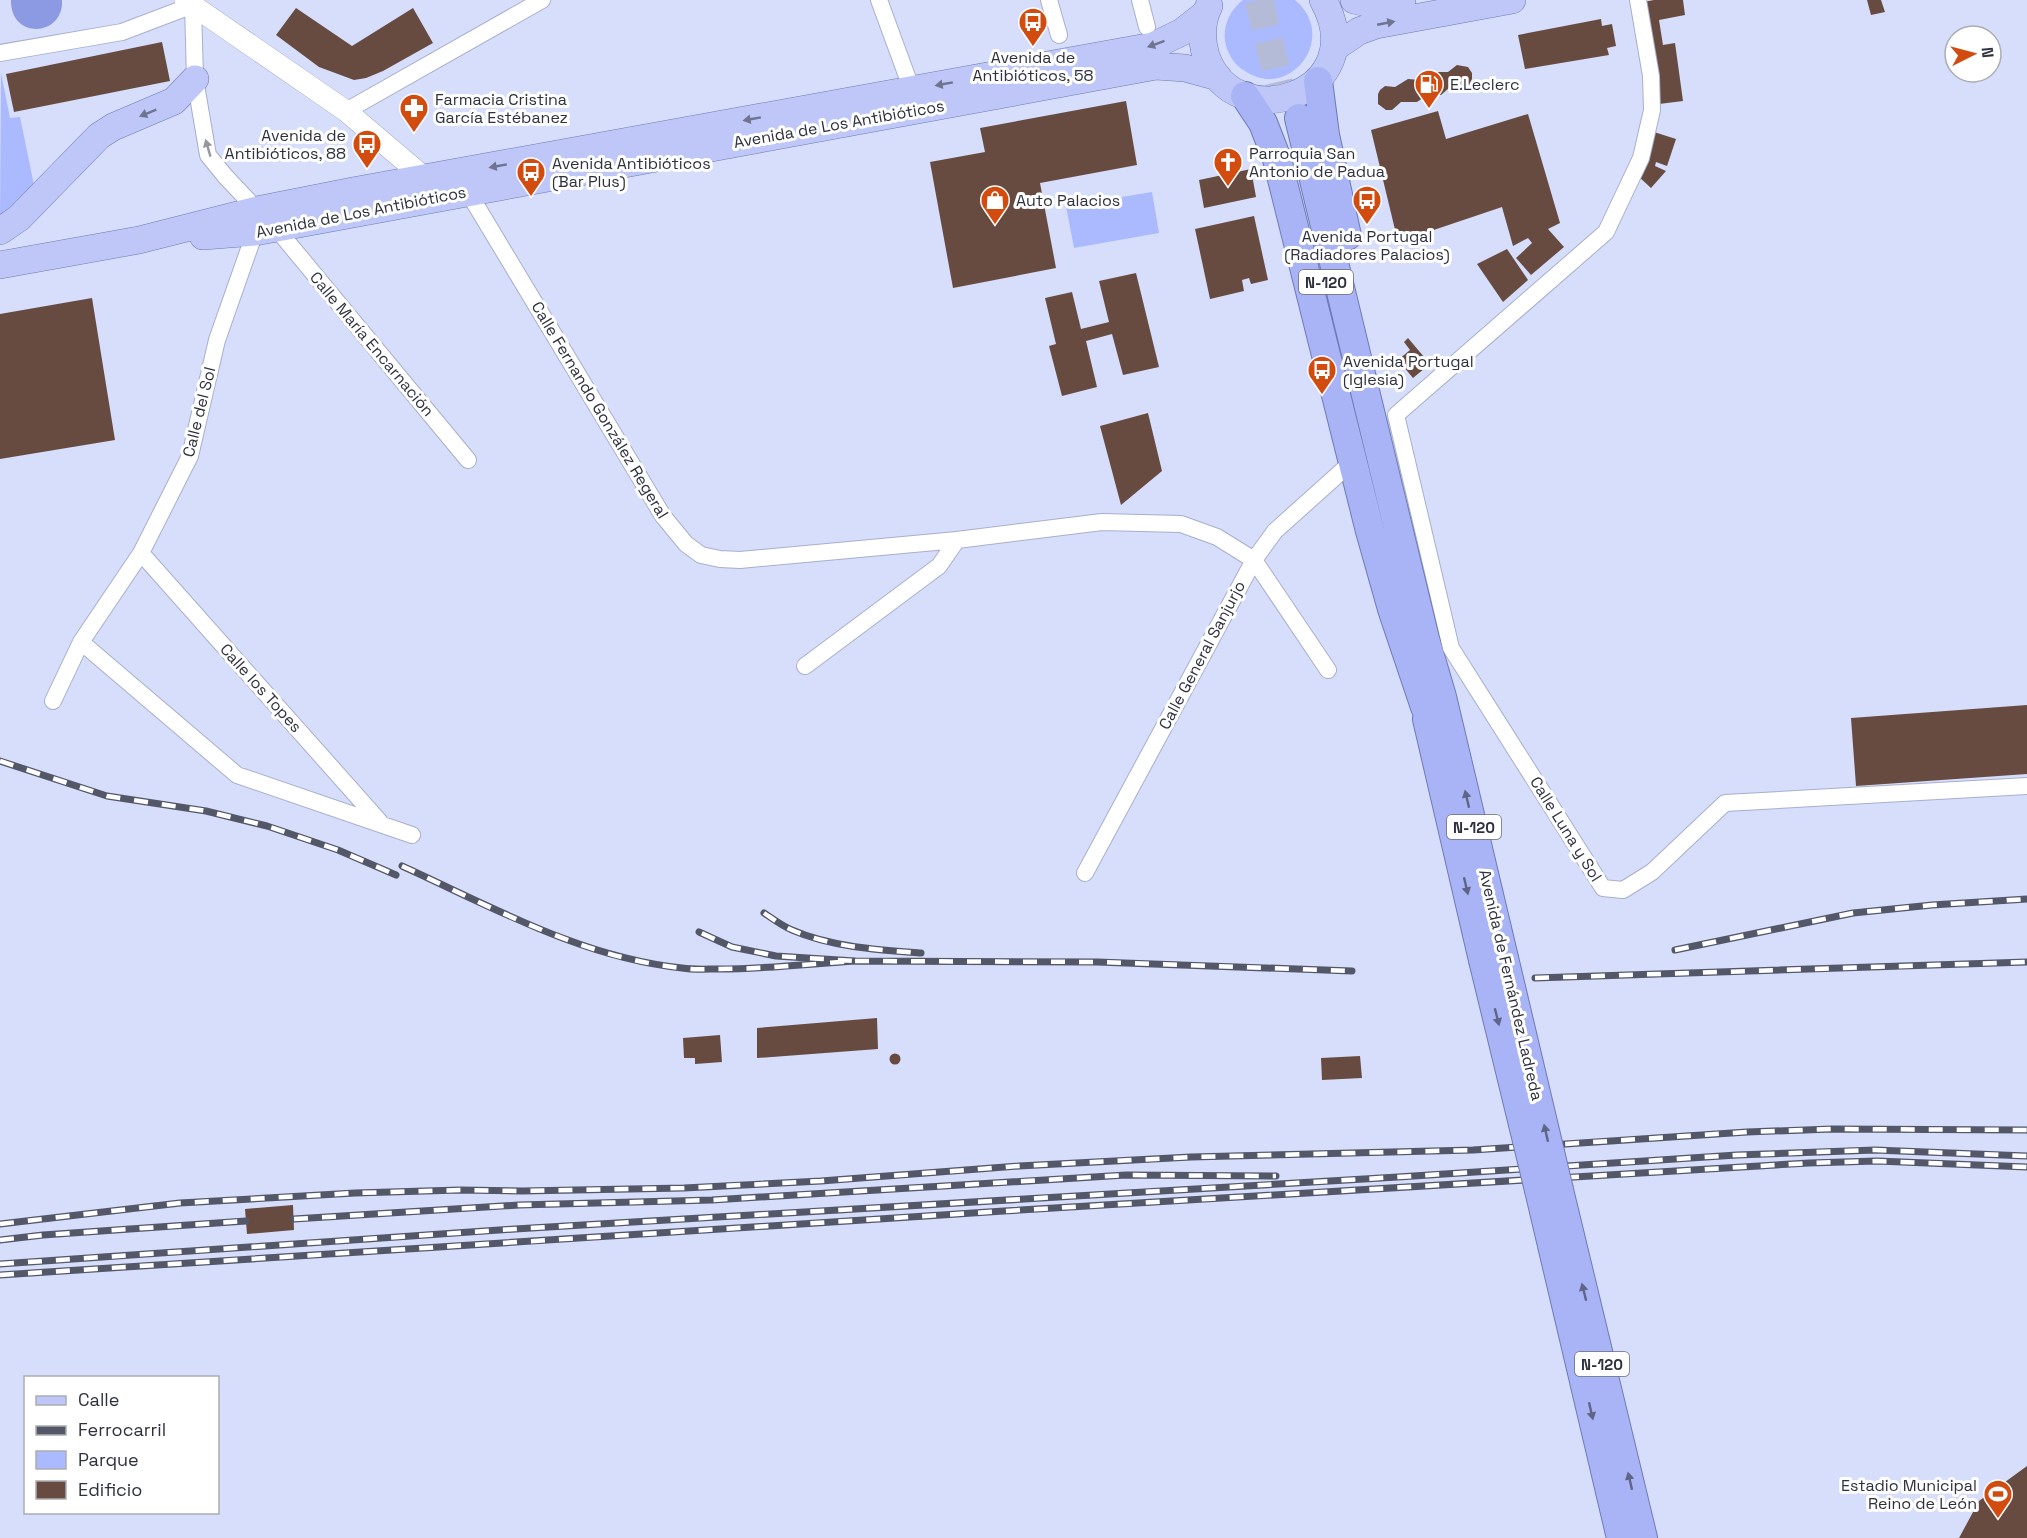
<svg xmlns="http://www.w3.org/2000/svg" width="2027" height="1538" viewBox="0 0 2027 1538" font-family="'Space Grotesk',sans-serif">
<style>
.green{fill:#abbaff}
.water{fill:#8b9ae3}
.building{fill:#674b41}
.lines{fill:none;stroke-linecap:round;stroke-linejoin:round}
.trunk-tunnel{stroke:#b4bbd6;stroke-width:28;stroke-dasharray:28 14;stroke-linecap:butt}
.minor-casing{stroke:#a8afcc;stroke-width:18}
.tertiary-casing{stroke:#a8afcc;stroke-width:22}
.primary-casing{stroke:#6f7ab3;stroke-width:28}
.trunk-casing{stroke:#6f7ab3;stroke-width:30}
.minor{stroke:#fff;stroke-width:16}
.tertiary{stroke:#fff;stroke-width:21}
.primary{stroke:#bec7f8;stroke-width:27}
.trunk{stroke:#a8b4f6;stroke-width:28}
.rail-casing{stroke:#535767;stroke-width:7}
.rail{stroke:#fff;stroke-width:4.5;stroke-dasharray:14;stroke-linecap:butt}
.trunk-bridge-casing{stroke:#6f7ab3;stroke-width:30;stroke-linecap:butt}
.trunk-bridge{stroke:#a8b4f6;stroke-width:28}
.oneway{fill:#6f7491}
.oneway2{fill:#96989e}
.oneway3{fill:#5f6587}
.labels{text-anchor:middle;dominant-baseline:central;stroke-width:6;stroke-linejoin:round;paint-order:stroke}
.shield{fill:#fff;stroke:#6d6f77;stroke-width:1.5}
.shield-label{font-size:15px;font-weight:bold;fill:#2e313d}
.poi-label{font-size:16px;fill:#2e313d;stroke:#fff;text-anchor:start}
.street-label{font-size:16px;fill:#2e313d;stroke:#fff}
</style>
<rect width="100%" height="100%" fill="#d6defc"/>
<path class="green" d="M1243 0H1295C1339 36 1291 102 1245 71 1234 65 1227 53 1225 41 1223 25 1230 10 1243 0Z
M1 73 10 118 20 117 34 185 0 217Z
M1152 192 1159 233 1074 248 1066 206Z"/>
<path class="water" d="M11 0H62C64 37 10 40 11 0Z"/>
<path class="building" d="M1654 0H1683L1685 15 1659 20 1663 45 1675 43 1683 101 1659 104 1643 2Z
M1867 0H1881L1885 12 1871 15Z
M296 8 352 46 413 8 433 43 383 71 366 78 354 80 319 67 276 35Z
M1601 19 1602 26 1612 24 1616 46 1607 48 1609 55 1525 69 1518 35Z
M162 42 170 81 14 112 6 74Z
M1457 65 1468 67 1472 73V79L1469 85 1464 89 1449 88 1441 95 1429 94 1417 102H1401L1392 110H1386L1378 104V94L1380 90 1385 86 1395 87 1408 79 1420 80 1431 72H1448Z
M1126 101 1137 165 1040 183 1056 268 953 288 930 162 985 152 980 128Z
M1438 111 1446 139 1528 114 1560 223 1548 229 1564 247 1531 275 1516 258 1532 243 1528 238 1513 246 1502 207 1398 242 1371 130Z
M1654 132 1676 139 1667 166 1656 162 1655 166 1666 171 1651 188 1638 176Z
M1251 169 1256 197 1204 208 1199 180Z
M1254 216 1268 280 1251 284 1249 278 1242 280 1244 291 1210 299 1195 229Z
M1507 249 1528 280 1503 302 1477 264Z
M1136 273 1159 367 1123 375 1112 334 1086 341 1097 387 1062 396 1049 346 1056 344 1045 298 1072 292 1081 329 1109 322 1099 281Z
M92 298 115 440 0 459V314Z
M1408 338 1430 364 1413 378 1398 360 1410 350 1404 342Z
M1148 413 1162 471 1121 505 1100 426Z
M2027 705V774L1856 786 1851 718Z
M877 1018 878 1049 757 1058V1028Z
M720 1035 722 1062 695 1064V1058H684L683 1038Z
M889.5 1059a5.5 5.5 0 1 1 11 0a5.5 5.5 0 1 1-11 0Z
M1360 1056 1362 1078 1322 1080 1321 1058Z
M293 1205 294 1230 247 1234 245 1209Z
M2027 1466V1538H1959L1979 1501Z"/>
<g class="lines">
<path class="trunk-tunnel" d="M1259 0 1288 121"/>
<g class="minor-casing">
<path id="minor" d="M879 0 912 90
M1049 0 1059 35
M1140 0 1147 27
M1638 0 1651 76 1652 110 1641 158 1606 232 1396 415 1451 648 1603 888 1623 890 1652 872 1725 803 2027 786
M0 53 122 32 193 5 195 79 208 155 225 176 257 210
M346 111 542 0
M468 192 663 516 686 544 701 555 720 559 740 560 957 540 1102 522 1181 524 1217 537 1254 560 1328 670
M276 228 468 460
M141 553 380 822
M81 642 237 775 412 835
M805 666 939 566 957 540
M53 701 81 642 141 553 190 456 217 340 255 232
M1085 873 1254 560 1275 531 1352 462"/>
</g>
<g class="tertiary-casing">
<path id="tertiary" d="M185 0 346 111 432 184"/>
</g>
<g class="primary-casing">
<path id="primary" d="M1354 0C1370 5 1386 3 1402 0
M1209 6C1201 22 1201 39 1206 56 1235 140 1375 93 1323 0
M1334 48 1359 31 1376 25 1512 0
M0 231 19 218 99 136 113 127 174 101 195 79
M203 236 255 232 1156 66 1185 68 1218 77
M0 265 139 240 257 210 353 191 1153 46 1182 32 1205 14"/>
</g>
<g class="trunk-casing">
<path id="trunk" d="M1318 81 1325 135 1347 236
M1245 96 1263 123 1277 159 1370 531 1392 609 1425 707
M1299 118 1425 639 1442 697 1504 958
M1427 719 1483 960
M1539 1190 1621 1538
M1559 1190 1643 1538"/>
</g>
<use href="#minor" class="minor"/>
<use href="#tertiary" class="tertiary"/>
<use href="#primary" class="primary"/>
<use href="#trunk" class="trunk"/>
<g class="rail-casing">
<path id="rail" d="M0 761 107 796 206 811 267 826 338 850 396 875
M402 866C492 907 583 958 682 968 694 970 707 969 719 969 764 969 809 964 855 961L776 956 732 947 699 932
M764 913C773 919 782 926 792 930 831 947 879 950 921 953
M1675 950 1853 913 1932 905 2027 899
M855 961 1097 962 1352 971
M1535 978 2027 962
M294 1219 519 1205 712 1200 1126 1175 1276 1176
M0 1224 180 1203 355 1193 460 1190 522 1191 684 1188 821 1181 1019 1166 1191 1157 1473 1150 1747 1132 1832 1129 2027 1130
M0 1240 43 1235 246 1221
M0 1264 515 1229 1398 1177 1737 1155 1875 1150 2027 1156
M0 1275 1004 1211 1809 1163 1877 1161 2027 1167"/>
</g>
<use href="#rail" class="rail"/>
<g class="trunk-bridge-casing">
<path id="trunk-bridge" d="M1504 958 1559 1190
M1483 960 1539 1190"/>
</g>
<use href="#trunk-bridge" class="trunk-bridge"/>
</g>
<defs><path id="oneway-solid" d="M-6-.8H1V-3.2L6.5 0L1 3.2V.8H-6Z" transform="scale(1.5)"/></defs>
<g class="oneway">
<use href="#oneway-solid" transform="translate(1386 23) rotate(-11)"/>
<use href="#oneway-solid" transform="translate(1156 44) rotate(160)"/>
<use href="#oneway-solid" transform="translate(944 84) rotate(170)"/>
<use href="#oneway-solid" transform="translate(148 113) rotate(158)"/>
<use href="#oneway-solid" transform="translate(752 119) rotate(170)"/>
<use href="#oneway-solid" transform="translate(498 166) rotate(170)"/>
</g>
<use class="oneway2" href="#oneway-solid" transform="translate(208 148) rotate(-106)"/>
<g class="oneway3">
<use href="#oneway-solid" transform="translate(1467 799) rotate(-103)"/>
<use href="#oneway-solid" transform="translate(1466 886) rotate(77)"/>
<use href="#oneway-solid" transform="translate(1497 1017) rotate(76)"/>
<use href="#oneway-solid" transform="translate(1546 1133) rotate(-103)"/>
<use href="#oneway-solid" transform="translate(1584 1292) rotate(-104)"/>
<use href="#oneway-solid" transform="translate(1591 1411) rotate(77)"/>
<use href="#oneway-solid" transform="translate(1630 1481) rotate(-103)"/>
</g>
<defs>
<g id="bus-pin" transform="scale(1.5)"><path d="M0 17L-7.5 6A9.5 9.5 0 1 1 7.5 6Z" fill="#d24c10" stroke="#fff"/><path d="M-5-6H5V4H4V6H2V4H-2V6H-4V4H-5ZM-3.5-4V0h7V-4ZM-3.5 1.2v1.5H-2V1.2ZM2 1.2v1.5H3.5V1.2Z" fill="#fff"/></g>
<g id="fuel-pin" transform="scale(1.5)"><path d="M0 17L-7.5 6A9.5 9.5 0 1 1 7.5 6Z" fill="#d24c10" stroke="#fff"/><path d="M-5.5-6h7V0h2V4h1.3V-2.5L3-4.5l.8-.8L6-3V5H2.5V1h-1V6h-7ZM-4.2-4.7v3.2H.2V-4.7Z" fill="#fff"/></g>
<g id="pharmacy-pin" transform="scale(1.5)"><path d="M0 17L-7.5 6A9.5 9.5 0 1 1 7.5 6Z" fill="#d24c10" stroke="#fff"/><path d="M-2-6h4v4h4v4h-4v4h-4v-4h-4v-4h4Z" fill="#fff"/></g>
<g id="church-pin" transform="scale(1.5)"><path d="M0 17L-7.5 6A9.5 9.5 0 1 1 7.5 6Z" fill="#d24c10" stroke="#fff"/><path d="M-1.2-6h2.4v3.5h3.3v2.4h-3.3V6h-2.4V-.1h-3.3v-2.4h3.3Z" fill="#fff"/></g>
<g id="shop-pin" transform="scale(1.5)"><path d="M0 17L-7.5 6A9.5 9.5 0 1 1 7.5 6Z" fill="#d24c10" stroke="#fff"/><path d="M-5-2.5h2.3a2.7 3.5 0 0 1 5.4 0H5L5.5 6h-11ZM-1.5-2.5h3a1.5 2.3 0 0 0-3 0Z" fill="#fff"/></g>
<g id="stadium-pin" transform="scale(1.5)"><path d="M0 17L-7.5 6A9.5 9.5 0 1 1 7.5 6Z" fill="#d24c10" stroke="#fff"/><path d="M0-5a6.5 5 0 1 0 0 10a6.5 5 0 1 0 0-10ZM-3.5-1.8h7v3.6h-7Z" fill="#fff"/></g>
</defs>
<g fill-rule="evenodd">
<use href="#bus-pin" x="1033" y="22"/>
<use href="#fuel-pin" x="1429" y="84"/>
<use href="#pharmacy-pin" x="414" y="108"/>
<use href="#bus-pin" x="367" y="144"/>
<use href="#church-pin" x="1228" y="162"/>
<use href="#bus-pin" x="531" y="172"/>
<use href="#shop-pin" x="995" y="200"/>
<use href="#bus-pin" x="1367" y="200"/>
<use href="#bus-pin" x="1322" y="370"/>
<use href="#stadium-pin" x="1998" y="1494"/>
</g>
<g class="labels">
<g class="shield">
<rect x="1299" y="270" width="54" height="24" rx="4.5"/>
<rect x="1447" y="815" width="54" height="24" rx="4.5"/>
<rect x="1575" y="1352" width="54" height="24" rx="4.5"/>
</g>
<g class="shield-label">
<text x="1326" y="282">N-120</text>
<text x="1474" y="827">N-120</text>
<text x="1602" y="1364">N-120</text>
</g>
<g class="poi-label">
<text x="1033" y="57" text-anchor="middle">Avenida de<tspan x="1033" dy="18">Antibióticos, 58</tspan></text>
<text x="1450" y="84">E.Leclerc</text>
<text x="435" y="99">Farmacia Cristina<tspan x="435" dy="18">García Estébanez</tspan></text>
<text x="346" y="135" text-anchor="end">Avenida de<tspan x="346" dy="18">Antibióticos, 88</tspan></text>
<text x="1249" y="153">Parroquia San<tspan x="1249" dy="18">Antonio de Padua</tspan></text>
<text x="552" y="163">Avenida Antibióticos<tspan x="552" dy="18">(Bar Plus)</tspan></text>
<text x="1016" y="200">Auto Palacios</text>
<text x="1367" y="236" text-anchor="middle">Avenida Portugal<tspan x="1367" dy="18">(Radiadores Palacios)</tspan></text>
<text x="1343" y="361">Avenida Portugal<tspan x="1343" dy="18">(Iglesia)</tspan></text>
<text x="1977" y="1485" text-anchor="end">Estadio Municipal<tspan x="1977" dy="18">Reino de León</tspan></text>
</g>
<g class="street-label">
<text transform="translate(839 124) rotate(-10)">Avenida de Los Antibióticos</text>
<text transform="translate(361 212) rotate(-11)">Avenida de Los Antibióticos</text>
<text transform="translate(372 344) rotate(50)">Calle María Encarnación</text>
<text transform="translate(600 410) rotate(59)">Calle Fernando González Regeral</text>
<text transform="translate(199 412) rotate(-76)">Calle del Sol</text>
<text transform="translate(1202 655) rotate(-62)">Calle General Sanjurjo</text>
<text transform="translate(261 688) rotate(48)">Calle los Topes</text>
<text transform="translate(1566 829) rotate(58)">Calle Luna y Sol</text>
<text transform="translate(1511 985) rotate(77)">Avenida de Fernández Ladreda</text>
</g>
</g>
<rect x="24" y="1376" width="195" height="138" fill="#ffffff" stroke="#abadb1" stroke-width="1.5"/>
<rect x="36" y="1396" width="30" height="9" fill="#bec7f8" stroke="#abadb1" stroke-width="1.5"/>
<text x="78" y="1406" font-size="18" fill="#2e313d">Calle</text>
<rect x="36" y="1426" width="30" height="9" fill="#535767" stroke="#abadb1" stroke-width="1.5"/>
<text x="78" y="1436" font-size="18" fill="#2e313d">Ferrocarril</text>
<rect x="36" y="1451" width="30" height="18" fill="#abbaff" stroke="#abadb1" stroke-width="1.5"/>
<text x="78" y="1466" font-size="18" fill="#2e313d">Parque</text>
<rect x="36" y="1481" width="30" height="18" fill="#674b41" stroke="#abadb1" stroke-width="1.5"/>
<text x="78" y="1496" font-size="18" fill="#2e313d">Edificio</text>
<g transform="translate(1973 54) rotate(84)"><circle r="28" fill="#ffffff" stroke="#abadb1" stroke-width="1.5"/>
<path d="M0-4.5L10 22L0 15L-10 22Z" fill="#d24c10"/>
<text y="-9" font-size="16" font-weight="bold" text-anchor="middle" fill="#2e313d">N</text>
</g>
</svg>
